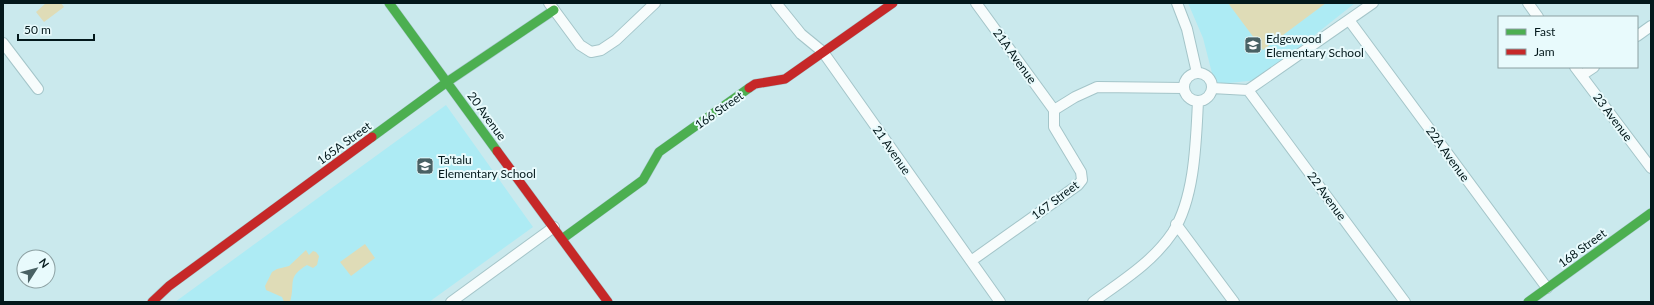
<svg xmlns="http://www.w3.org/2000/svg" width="1654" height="305" viewBox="0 0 1654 305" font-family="Lato,sans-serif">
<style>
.built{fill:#adebf4}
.green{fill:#dfdcb7}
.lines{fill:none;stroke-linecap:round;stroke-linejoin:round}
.street-casing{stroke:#a4c5c9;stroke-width:12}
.fast-casing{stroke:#a4c5c9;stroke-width:10}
.jam-casing{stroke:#a4c5c9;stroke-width:10}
.street{stroke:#f7fcfc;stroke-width:10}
.fast{stroke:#4caf50;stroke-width:9}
.jam{stroke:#c62828;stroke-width:9}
.labels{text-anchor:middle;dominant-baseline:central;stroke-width:4;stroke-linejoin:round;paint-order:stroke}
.poi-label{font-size:12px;fill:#03181b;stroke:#e8fafc;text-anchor:start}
.street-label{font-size:12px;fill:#03181b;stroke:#e8fafc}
</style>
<rect width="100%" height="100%" fill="#cae9ed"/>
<path class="built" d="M1188 3H1355L1258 80 1219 84 1213 77 1203 38Z
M446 105 533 227 429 302H175Z"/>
<path class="green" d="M46 3H61L64 7 44 22 36 12Z
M1228 3H1326L1263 50Z
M365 244 375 258 351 276 340 262Z
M306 250 309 255 313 251 316 252 319 256 317 265 313 268 307 265C286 278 296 282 290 302H284L282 297 266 290 265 286 272 272 277 269 289 266Z"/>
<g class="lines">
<g class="street-casing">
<path id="street" d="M549 3 580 45 591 52 601 50 616 40 655 3
M776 3 801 34 823 52 1000 302
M976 3 1054 110
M1177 3 1187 29 1197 73
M1528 3 1538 17
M1349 20 1547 288
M1637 36 1651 26
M3 43 38 89
M1575 67 1651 168
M1184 87a14 14 0 1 1 28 0a14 14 0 1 1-28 0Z
M1582 75 1594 67
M1212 88 1248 90 1373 3
M1248 90 1405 302
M1176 224 1234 302
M971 261 1078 185 1082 180 1081 172 1054 127V110L1075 97 1097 87 1184 88
M451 302 554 227
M1093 302C1122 281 1153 262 1173 232 1195 197 1196 141 1198 101"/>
</g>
<g class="fast-casing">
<path id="fast" d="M389 3 497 151
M372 137 447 82 554 10
M562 239 643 180 659 152 749 88
M1528 302 1651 213"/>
</g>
<g class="jam-casing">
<path id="jam" d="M749 88 755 84 785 79 893 3
M497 151 608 302
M152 302 169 286 372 137"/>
</g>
<use href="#street" class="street"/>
<use href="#fast" class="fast"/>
<use href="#jam" class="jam"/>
</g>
<defs>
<g id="school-square" transform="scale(0.9)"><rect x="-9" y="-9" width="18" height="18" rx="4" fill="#496164" stroke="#e8fafc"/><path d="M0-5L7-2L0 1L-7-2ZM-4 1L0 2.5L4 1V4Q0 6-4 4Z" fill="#fff"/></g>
</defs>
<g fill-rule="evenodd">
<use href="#school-square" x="1253" y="45"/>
<use href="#school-square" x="425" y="166"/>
</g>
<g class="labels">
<g class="poi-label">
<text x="1266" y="38">Edgewood<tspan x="1266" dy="14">Elementary School</tspan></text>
<text x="438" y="159">Ta'talu<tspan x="438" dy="14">Elementary School</tspan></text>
</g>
<g class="street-label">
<text transform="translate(1015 56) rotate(54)">21A Avenue</text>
<text transform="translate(719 110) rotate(-35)">166 Street</text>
<text transform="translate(487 116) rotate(54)">20 Avenue</text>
<text transform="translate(1613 117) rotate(53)">23 Avenue</text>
<text transform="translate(344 143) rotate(-36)">165A Street</text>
<text transform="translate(892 150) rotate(55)">21 Avenue</text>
<text transform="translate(1448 154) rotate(54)">22A Avenue</text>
<text transform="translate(1327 196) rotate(54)">22 Avenue</text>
<text transform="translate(1055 200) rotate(-37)">167 Street</text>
<text transform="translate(1582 248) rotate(-36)">168 Street</text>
</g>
</g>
<rect width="1654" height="305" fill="none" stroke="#03181b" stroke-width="8"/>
<rect x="1498" y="16" width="140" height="52" fill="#e8fafc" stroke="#8ca0a2"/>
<rect x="1506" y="29" width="20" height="6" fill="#4caf50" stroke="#8ca0a2"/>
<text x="1534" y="36" font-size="12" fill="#03181b">Fast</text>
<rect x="1506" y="49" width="20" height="6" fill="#c62828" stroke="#8ca0a2"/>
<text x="1534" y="56" font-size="12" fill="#03181b">Jam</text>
<g transform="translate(36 269) rotate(54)"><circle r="19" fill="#e8fafc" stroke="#8ca0a2"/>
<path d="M0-3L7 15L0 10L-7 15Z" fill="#496164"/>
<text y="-6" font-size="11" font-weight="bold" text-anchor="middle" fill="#03181b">N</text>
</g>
<path d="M18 34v6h76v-6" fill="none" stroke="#03181b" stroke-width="2"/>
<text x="24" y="34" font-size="12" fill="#03181b" stroke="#e8fafc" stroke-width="3" paint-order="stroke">50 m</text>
</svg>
